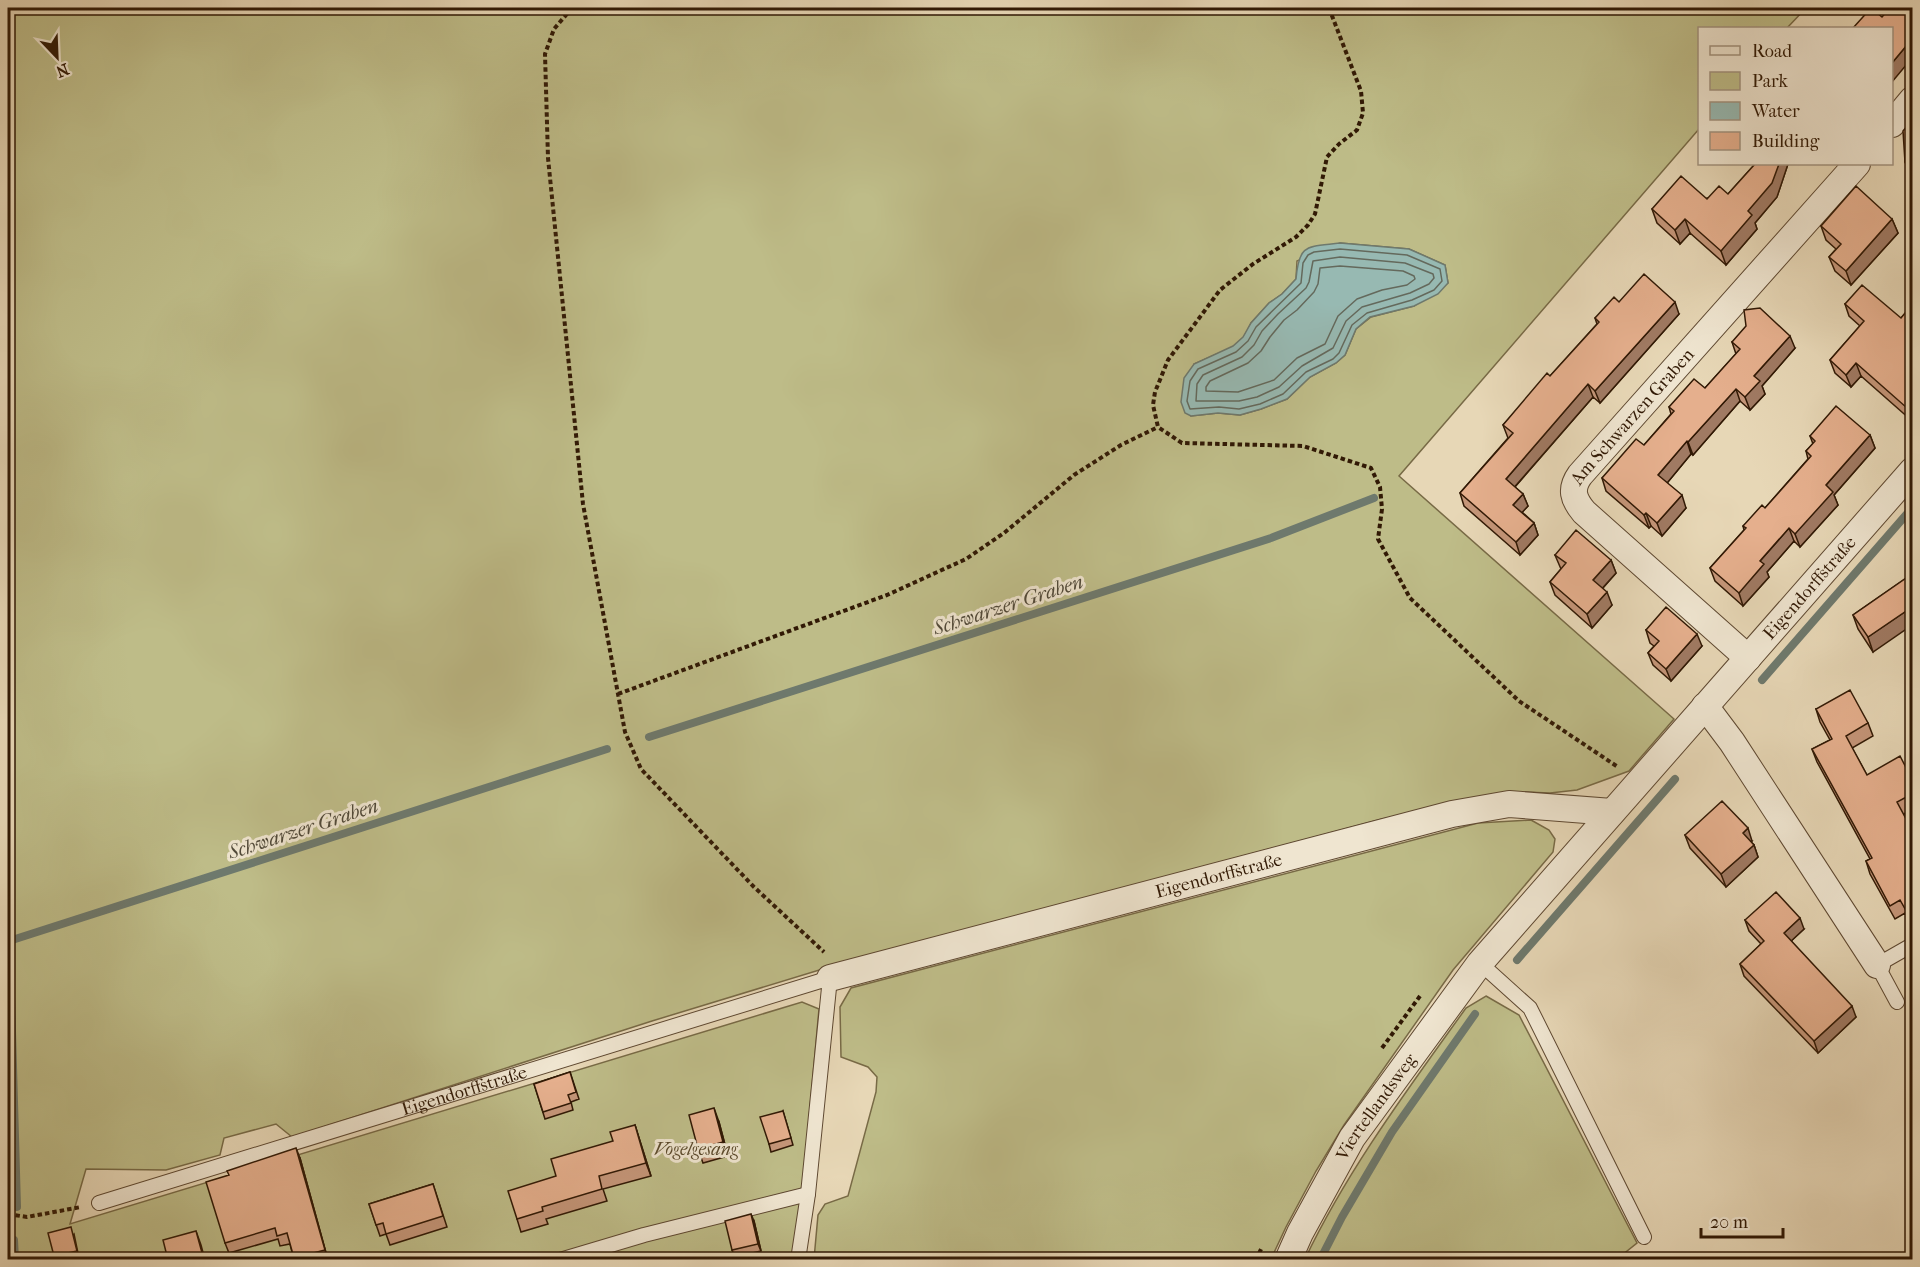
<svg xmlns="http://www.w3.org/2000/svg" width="1920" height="1267" viewBox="0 0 1920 1267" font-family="'IM FELL French Canon',serif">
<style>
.green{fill:#bebc88;stroke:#786a46;stroke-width:1.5;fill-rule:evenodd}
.water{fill:#97b9b2;stroke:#6e796d;stroke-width:1.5}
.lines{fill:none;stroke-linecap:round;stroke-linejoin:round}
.shore{stroke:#64695c;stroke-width:1.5}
.stream{stroke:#6e796d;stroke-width:8}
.lane-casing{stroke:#5e4831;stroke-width:16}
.street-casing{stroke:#5e4831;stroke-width:28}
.path{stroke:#311905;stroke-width:4;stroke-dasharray:4.5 3;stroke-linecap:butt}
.lane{stroke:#efe5d0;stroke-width:14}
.street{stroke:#efe5d0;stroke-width:26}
.wall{fill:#c59679;stroke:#311905;stroke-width:1.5}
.shaded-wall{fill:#a07a63;stroke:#311905;stroke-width:1.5}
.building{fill:#e5af8d;stroke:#311905;stroke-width:1.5}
.labels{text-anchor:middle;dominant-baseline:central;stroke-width:6;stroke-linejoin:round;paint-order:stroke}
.street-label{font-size:18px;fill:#311905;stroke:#efe5d0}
.park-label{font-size:18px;font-style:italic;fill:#5b4a2c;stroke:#efe5d0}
.water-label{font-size:20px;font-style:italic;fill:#504939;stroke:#efe5d0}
</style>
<rect width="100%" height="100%" fill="#e7d7b6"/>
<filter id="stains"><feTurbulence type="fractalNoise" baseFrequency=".00333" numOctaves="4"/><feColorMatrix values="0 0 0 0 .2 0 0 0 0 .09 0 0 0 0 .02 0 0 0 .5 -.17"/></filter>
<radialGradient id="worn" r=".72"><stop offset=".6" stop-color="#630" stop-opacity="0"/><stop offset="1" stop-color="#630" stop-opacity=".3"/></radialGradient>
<path class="green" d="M8 8H1806L1787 28H1700L1699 129 1399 476 1674 719 1629 771 1577 790 1550 793 1522 792 1382 819 839 964 652 1021 292 1137 276 1124 224 1138 220 1155 166 1170 86 1169 70 1224 802 1002 819 1009 801 1207 793 1259H8ZM1340 243 1409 249 1445 265 1448 283 1414 306 1371 317 1356 329 1345 355 1336 363 1310 377 1287 399 1261 409 1240 415 1218 413 1191 416 1194 364 1233 347 1244 337 1251 323 1269 303 1282 294 1296 279 1297 261Z
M1531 820 1549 830 1555 839 1553 852 1453 970 1344 1125 1316 1171 1286 1227 1271 1259H814L818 1215 825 1204 848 1196 876 1092 877 1077 868 1067 841 1057 840 1007 851 988 1478 823Z
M1486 996 1519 1015 1637 1243 1617 1259H1305C1348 1169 1408 1089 1466 1008Z"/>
<path class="water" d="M1340 243 1409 249 1445 265 1448 283 1438 294 1414 306 1370 317 1356 329 1345 355 1336 363 1310 377 1287 399 1261 409 1240 415 1218 413 1191 416 1185 413 1181 402 1184 378 1194 364 1233 346 1243 337 1251 323 1269 303 1282 294 1296 279C1299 243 1307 247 1340 243Z"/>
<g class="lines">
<path class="shore" d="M1340 249 1407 255 1440 269 1442 281 1434 290 1412 300 1367 313 1352 325 1339 353 1333 359 1306 372 1283 394 1260 404 1239 409 1219 407 1190 409 1187 401 1190 381 1198 369 1236 352 1248 341 1256 327 1301 283 1303 263 1308 255 1314 252Z
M1340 257 1405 263 1433 274 1434 278 1429 284 1410 293 1362 307 1346 321 1333 348 1302 366 1279 387 1257 397 1239 401H1196L1197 384 1203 375 1242 357 1254 345 1262 331 1278 314 1306 288 1309 282 1313 261Z
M1340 266 1403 271 1414 276 1415 279 1407 285 1382 290 1357 299 1338 316 1325 344 1297 358 1274 380 1238 392 1206 391V387L1210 381 1248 363 1261 351 1270 337 1284 320 1297 310 1314 292 1318 284 1320 268Z"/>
<path class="stream" d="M1762 680 1912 508
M649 737 1271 538 1374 498
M8 891 17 1207
M9 941 607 749
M1517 960 1675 779
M14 1240 15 1260
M1320 1260 1342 1217 1392 1132 1475 1014"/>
<g class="lane-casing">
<g id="lane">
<path d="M1480 963 1530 1008 1644 1237"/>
<path d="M1897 1002 1877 965 1912 945"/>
<path id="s1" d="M99 1203 830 978 808 1194 798 1260"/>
<path d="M560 1260 644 1235 808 1194"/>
</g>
</g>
<g class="street-casing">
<g id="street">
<path d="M1892 124 1912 100"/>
<path id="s2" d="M1748 658 1584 512C1573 499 1570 489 1580 475L1857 164"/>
<path d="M1705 706 1732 742 1877 965"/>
<path id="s3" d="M830 978 1452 814 1509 804 1612 812"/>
<path id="s4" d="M1288 1260 1300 1233 1352 1138 1480 963 1912 471"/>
</g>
</g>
<path class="path" d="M572 8 554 29 545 54 548 158 583 504 625 732 641 769 754 887 824 952
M1329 8 1361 91 1363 113 1357 130 1339 144 1327 157 1315 214 1308 225 1296 237 1253 264 1220 290 1168 360 1155 392 1153 405 1158 427 1182 443 1303 446 1371 468 1380 487 1382 509 1378 539 1410 598 1519 701 1618 767
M618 694 887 595 966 559 1004 533 1074 475 1121 445 1158 427
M1382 1048 1420 996
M8 1214 27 1217 81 1207
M1256 1260 1262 1247"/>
<use href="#lane" class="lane"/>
<use href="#street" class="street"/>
</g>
<path class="wall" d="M1912 120V178L1910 176 1905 162Z
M1755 164H1788L1777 197 1755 223 1757 229 1726 265 1690 233 1680 244 1657 223 1652 209 1728 194Z
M1892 219 1898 233 1851 285 1835 271 1829 257 1836 249 1826 240 1821 226Z
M1619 302 1679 314 1600 403 1593 397 1515 487 1523 494 1528 506 1522 512 1534 523 1538 535 1520 555 1464 506 1460 493 1508 438 1503 425 1550 376 1597 324 1595 318Z
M1845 304 1901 318 1912 305V419L1911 420 1861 376 1851 387 1835 373 1830 360 1860 326 1849 316Z
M1732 342 1795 348 1762 386 1765 394 1750 410 1740 401 1693 455 1691 454 1667 483 1686 508 1662 536 1651 526 1649 528 1606 491 1602 478 1644 445 1671 414 1669 407 1705 388 1736 354Z
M1870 435 1875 448 1834 495 1838 505 1800 547 1794 541 1767 572 1769 577 1743 606 1715 581 1710 568 1744 530 1743 526 1765 508 1808 459 1806 451 1813 444 1810 436Z
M1555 555 1611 560 1616 573 1603 588 1612 605 1592 628 1555 595 1550 582 1561 569Z
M1912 574 1873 652 1858 629 1853 615Z
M1646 630 1702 646 1671 681 1653 665 1648 653 1654 646 1650 643Z
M1816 709 1868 723 1873 736 1852 748 1867 775 1912 779V809L1904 814 1912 830V926L1905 913 1895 919 1870 874 1866 861 1870 859 1817 762 1812 749 1830 740 1820 722Z
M1685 835 1752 841 1751 842 1754 845 1758 857 1726 887 1690 848Z
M1745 920 1804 929 1791 941 1856 1017 1818 1053 1744 976 1740 964 1761 944 1749 931Z
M570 1072 579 1099 571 1102 573 1110 545 1119 534 1084Z
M783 1111 793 1145 771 1152 769 1144Z
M719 1122 728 1156 703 1163 698 1149Z
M635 1125 651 1176 603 1189 607 1201 546 1219 548 1224 521 1232 517 1219 556 1176 613 1141Z
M300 1158 328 1260H294L290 1244 280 1246 278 1239 229 1253 225 1243 229 1175Z
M433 1184 447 1227 390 1245 386 1234 380 1236 369 1204Z
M754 1221 761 1251 735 1257 732 1250Z
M74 1234 79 1258 71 1260H55L54 1256Z"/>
<path class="shaded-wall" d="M1912 39V58L1892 82V63Z
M1779 164H1788L1777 197 1755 223 1757 229 1726 265 1721 251Z
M1685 219 1690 233 1680 244 1675 230Z
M1892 219 1898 233 1851 285 1846 271Z
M1675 302 1679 314 1600 403 1595 391Z
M1790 336 1795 348 1762 386 1765 394 1750 410 1745 397 1754 376Z
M1856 363 1861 376 1851 387 1846 375Z
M1588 384 1593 397 1511 491 1506 479Z
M1736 389 1740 401 1693 455 1688 442Z
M1912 401V419L1911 420 1907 408Z
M1870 435 1875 448 1834 495 1838 505 1800 547 1795 534 1826 485Z
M1687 441 1691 454 1663 488 1658 475Z
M1523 494 1528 506 1518 517 1513 505Z
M1682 495 1686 508 1662 536 1657 523Z
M1646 513 1651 526 1649 528 1644 515Z
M1534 523 1538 535 1520 555 1516 542Z
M1789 528 1794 541 1767 572 1769 577 1743 606 1739 593 1760 561Z
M1611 560 1616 573 1598 593 1593 580Z
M1607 592 1612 605 1592 628 1587 614Z
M1912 607V625L1873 652 1868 637Z
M1697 634 1702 646 1671 681 1666 669Z
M1748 828 1752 841 1747 845 1743 833Z
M1754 845 1758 857 1726 887 1721 874Z
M1800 918 1804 929 1788 944 1784 933Z
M1852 1006 1856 1017 1818 1053 1814 1041Z
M714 1108 719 1122 728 1156 723 1142Z
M635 1125 639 1138 651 1176 646 1163Z
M296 1148 300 1158 328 1260 325 1250Z
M751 1214 754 1221 761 1251 758 1244Z
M196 1231 201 1245 205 1260H204Z"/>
<path class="building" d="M1871 8 1882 17 1890 8H1912V39L1892 63V28H1853Z
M1912 120V169L1905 162 1903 131Z
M1755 164H1779L1772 183 1748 211 1752 215 1721 251 1685 219 1675 230 1652 209 1681 176 1707 199 1719 186 1728 194Z
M1856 186 1892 219 1846 271 1829 257 1841 244 1821 226Z
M1644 274 1675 302 1595 391 1588 384 1506 479 1523 494 1513 505 1534 523 1516 542 1460 493 1513 433 1503 425 1547 373 1550 376 1599 322 1595 318 1614 297 1619 302Z
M1862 285 1901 318 1912 305V401L1907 408 1856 363 1846 375 1830 360 1864 321 1845 304Z
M1760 308 1790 336 1754 376 1760 381 1745 397 1736 389 1688 442 1687 441 1658 475 1682 495 1657 523 1646 513 1644 515 1602 478 1636 439 1644 445 1674 411 1669 407 1694 379 1705 388 1740 349 1732 342 1746 326 1744 310Z
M1836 406 1870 435 1826 485 1833 492 1795 534 1789 528 1760 561 1764 564 1739 593 1710 568 1746 528 1743 526 1762 505 1765 508 1811 456 1806 451 1815 441 1810 436Z
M1576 530 1611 560 1593 580 1607 592 1587 614 1550 582 1566 563 1555 555Z
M1912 574V607L1868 637 1853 615Z
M1666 607 1697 634 1666 669 1648 653 1659 641 1646 630Z
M1850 690 1868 723 1846 736 1867 775 1900 756 1912 779V794L1897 802 1912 830V912L1908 914 1900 900 1890 906 1866 861 1872 858 1812 749 1832 739 1816 709Z
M1722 801 1748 828 1743 833 1754 845 1721 874 1685 835Z
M1776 892 1800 918 1784 933 1852 1006 1814 1041 1740 964 1764 941 1745 920Z
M570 1072 576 1092 568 1095 571 1103 543 1112 534 1084Z
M714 1108 723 1142 698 1149 689 1115Z
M783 1111 791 1138 769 1144 760 1117Z
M635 1125 646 1163 599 1176 602 1189 542 1207 543 1211 517 1219 508 1191 556 1176 551 1159 613 1141 610 1132Z
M296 1148 325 1250 294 1258 287 1233 277 1236 275 1228 225 1243 206 1182 229 1175 227 1171Z
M433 1184 443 1216 386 1234 383 1223 376 1225 369 1204Z
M751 1214 758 1244 732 1250 725 1221Z
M71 1227 77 1251 54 1256 48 1233Z
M196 1231 204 1260H168L163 1240Z"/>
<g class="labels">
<g class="street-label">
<text stroke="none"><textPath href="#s2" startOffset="339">Am Schwarzen Graben</textPath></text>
<text stroke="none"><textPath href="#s4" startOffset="854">Eigendorffstraße</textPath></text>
<text stroke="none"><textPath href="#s3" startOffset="402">Eigendorffstraße</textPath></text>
<text stroke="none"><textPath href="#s1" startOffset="382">Eigendorffstraße</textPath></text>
<text stroke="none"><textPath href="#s4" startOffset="177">Viertellandsweg</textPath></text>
</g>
<g class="park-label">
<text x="696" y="1149">Vogelgesang</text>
</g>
<g class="water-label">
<text transform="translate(1008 605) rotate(-18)">Schwarzer Graben</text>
<text transform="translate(303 829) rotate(-18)">Schwarzer Graben</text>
</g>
</g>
<rect width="1920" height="1267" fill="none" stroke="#e7d7b6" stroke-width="30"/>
<rect x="9" y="9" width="1902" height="1249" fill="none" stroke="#311905" stroke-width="3"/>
<rect x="15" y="15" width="1890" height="1237" fill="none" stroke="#311905" stroke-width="1.5"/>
<rect x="1698" y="27" width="195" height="138" fill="#efe5d0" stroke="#a3937f" stroke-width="1.5"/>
<rect x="1710" y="46" width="30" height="9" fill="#efe5d0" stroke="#a3937f" stroke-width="1.5"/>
<text x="1752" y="57" font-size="18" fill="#311905">Road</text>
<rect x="1710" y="72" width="30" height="18" fill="#bebc88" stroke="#a3937f" stroke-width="1.5"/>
<text x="1752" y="87" font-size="18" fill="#311905">Park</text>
<rect x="1710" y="102" width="30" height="18" fill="#97b9b2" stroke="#a3937f" stroke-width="1.5"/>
<text x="1752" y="117" font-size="18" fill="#311905">Water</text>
<rect x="1710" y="132" width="30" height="18" fill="#e5af8d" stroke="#a3937f" stroke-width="1.5"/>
<text x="1752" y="147" font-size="18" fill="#311905">Building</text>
<g transform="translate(57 57) rotate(157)" stroke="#efe5d0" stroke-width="4.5" paint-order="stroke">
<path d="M0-4.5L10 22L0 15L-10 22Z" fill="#311905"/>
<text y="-9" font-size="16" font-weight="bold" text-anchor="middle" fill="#311905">N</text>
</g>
<path d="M1701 1228v9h82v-9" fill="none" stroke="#311905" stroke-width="3"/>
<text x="1710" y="1228" font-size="18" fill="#311905" stroke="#efe5d0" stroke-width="4.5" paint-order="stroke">20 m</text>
<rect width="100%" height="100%" filter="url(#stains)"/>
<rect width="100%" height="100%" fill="url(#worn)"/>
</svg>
